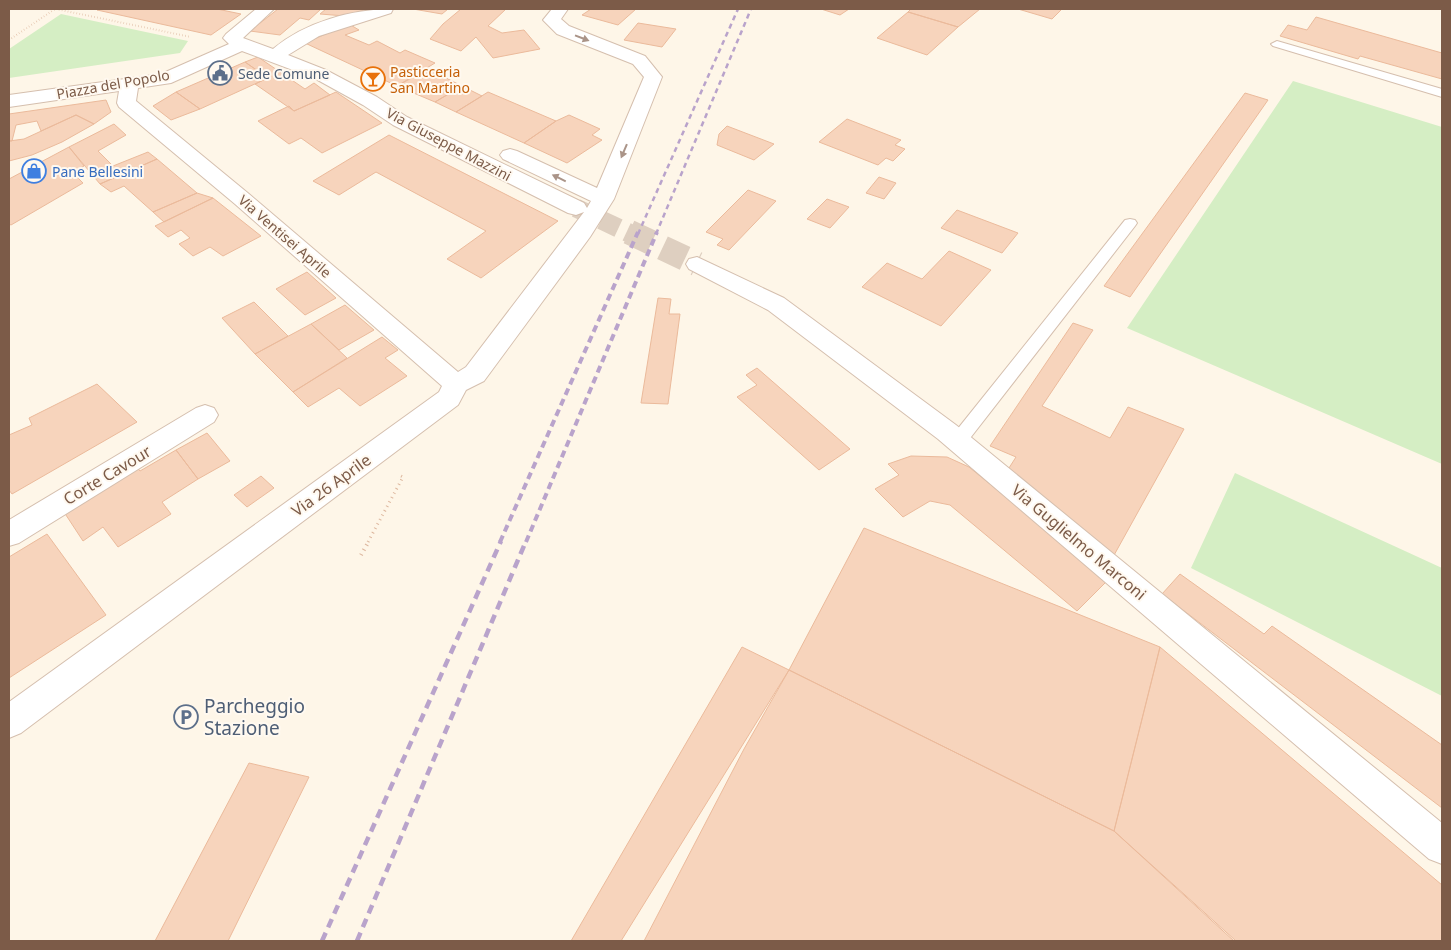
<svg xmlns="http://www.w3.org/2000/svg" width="1451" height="950" viewBox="0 0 1451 950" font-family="'Noto Sans',sans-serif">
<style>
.green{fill:#d5eec4}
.building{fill:#f7d4bc;stroke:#ebba9b}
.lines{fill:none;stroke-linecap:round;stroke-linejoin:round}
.minor-tunnel-far1{stroke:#decfc0;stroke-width:19;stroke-dasharray:19 9;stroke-linecap:butt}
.minor-tunnel{stroke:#decfc0;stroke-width:25;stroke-dasharray:25 12;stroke-linecap:butt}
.service-casing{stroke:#d5bfae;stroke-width:2}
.minor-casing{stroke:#d5bfae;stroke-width:2}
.path-far2{stroke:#ddb79e;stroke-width:2;stroke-dasharray:0.5 2.5;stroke-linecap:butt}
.path-far1{stroke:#ddb79e;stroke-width:3;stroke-dasharray:1 4;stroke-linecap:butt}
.path{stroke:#ddb79e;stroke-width:4;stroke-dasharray:1 4.5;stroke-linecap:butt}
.service{fill:#fff;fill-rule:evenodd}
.minor{fill:#fff;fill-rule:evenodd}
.rail-far2{stroke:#b9a3cb;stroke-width:2.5;stroke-dasharray:5 4;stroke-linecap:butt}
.rail-far1{stroke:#b9a3cb;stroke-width:4;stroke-dasharray:7 4.5;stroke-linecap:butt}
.rail{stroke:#b9a3cb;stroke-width:4.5;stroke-dasharray:9 6;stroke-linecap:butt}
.oneway{fill:#aa9488}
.labels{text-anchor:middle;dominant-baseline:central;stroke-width:4;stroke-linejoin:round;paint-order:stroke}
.far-food-label{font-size:14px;fill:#c56008;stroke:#fff9f0;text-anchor:start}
.far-service-label{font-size:14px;fill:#4e5e75;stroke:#fff9f0;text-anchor:start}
.far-street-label{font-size:14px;fill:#7c5b48;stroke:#fff9f0}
.far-shop-label{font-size:14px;fill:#366cbe;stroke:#fff9f0;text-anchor:start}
.street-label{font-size:16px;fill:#7c5b48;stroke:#fff9f0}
.near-service-label{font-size:19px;fill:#4e5e75;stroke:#fff9f0;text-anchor:start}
</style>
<rect width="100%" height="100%" fill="#fef6e8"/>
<path class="green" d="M61 14 188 41 180 53 9 78V49Z
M1293 81 1442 127V464L1127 328Z
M1235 473 1442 568V696L1191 568Z"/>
<path class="building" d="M99 9H217L241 14 211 35 97 10Z
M278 9H321L309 20 300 18 280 35 250 31Z
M326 9H367L345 16 320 14Z
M413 9H448L442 14Z
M461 9H506L488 26 502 33 524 30 540 49 493 58 476 37 461 51 430 39 443 24Z
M591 9H636L618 25 582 15Z
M821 9H849L840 15Z
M911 9H980L958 27 908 12Z
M1018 9H1062L1052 19Z
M908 12 958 27 927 55 877 38Z
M1316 17 1442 53V79L1360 56 1358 59 1280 36 1288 25 1307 30Z
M638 23 676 29 662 47 624 40Z
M349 24 359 30 345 35 369 45 377 41 400 53 405 50 435 63 397 86 305 43Z
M258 57 305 89 314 83 330 95 294 111 255 84 268 78 245 62Z
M245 62 268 78 200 109 176 92Z
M428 69 462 86 435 102 397 86Z
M462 86 482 96 456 112 435 102Z
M176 92 200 109 171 120 153 106Z
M336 92 382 123 322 153 301 138 289 144 258 121 289 106 294 111Z
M488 92 556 121 524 143 456 112Z
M1245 93 1268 100 1130 297 1104 286Z
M106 100 111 112 94 124 76 115 41 131 37 121 16 125 12 141H9V114Z
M76 115 94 124 62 142 32 155 9 161V141L24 139Z
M569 115 600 129 592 135 602 140 567 163 524 143 556 121Z
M847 119 901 140 895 145 905 149 893 161 886 158 878 165 819 142Z
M114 124 126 135 98 151 113 166 148 152 157 159 100 184 69 147Z
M727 126 774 144 754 160 717 145 719 134Z
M389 135 558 221 481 278 447 259 486 231 376 172 339 195 313 181Z
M69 147 84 166 73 173 83 183 11 225 9 224V179Z
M157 159 197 193 153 212 124 186 111 192 100 184Z
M879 177 896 183 884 199 866 193Z
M748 190 776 201 729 250 717 245 723 239 706 232Z
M197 193 213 198 164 222 153 212Z
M213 198 261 236 223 256 210 247 193 256 179 244 190 238 181 230 168 237 155 226Z
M827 199 849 207 830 228 807 219Z
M957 210 1018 233 1002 253 941 228Z
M949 251 991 270 941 326 862 287 887 263 922 279Z
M307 272 336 298 305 315 276 289Z
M658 298 671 299 669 314H680L668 404 641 403Z
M254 302 288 336 255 354 222 318Z
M345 305 374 330 339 350 311 324Z
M1073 323 1093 330 1042 406 1110 438 1128 407 1184 429 1113 557 1056 513 1009 468 1016 457 990 446Z
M311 324 347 358 293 392 255 354Z
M382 337 398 350 385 358 407 376 360 406 339 388 308 407 293 392Z
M757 368 850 449 819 470 737 397 757 385 746 375Z
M97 384 137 422 12 494 9 490V435L32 425 29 418Z
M207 433 230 461 198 479 176 450Z
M176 450 198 479 162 502 171 514 118 547 103 527 83 541 62 509 136 466 140 471Z
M911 456 947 457 969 467 1108 580 1077 611 950 505 930 501 903 517 875 489 899 475 888 464Z
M261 476 274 488 247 507 234 495Z
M864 528 1160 647 1114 831 789 670Z
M47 534 106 615 9 678V557Z
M1180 574 1264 634 1272 626 1442 745V808L1162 594Z
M742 647 789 670 621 941H571Z
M1160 647 1442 885V941H1236L1114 831Z
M789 670 1114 831 1234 941H644L744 749Z
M249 763 309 777 228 941H155Z"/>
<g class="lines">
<path class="minor-tunnel-far1" d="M576 208 631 234"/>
<path class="minor-tunnel" d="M629 232 697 264"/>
<g class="service-casing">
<path id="service" d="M1277 41 1442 89V97L1273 46 1271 44Z
M1130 219 1135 220 1137 223 1135 226 964 446 958 448 952 446 949 441 952 436 1125 220Z"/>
</g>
<g class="minor-casing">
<path id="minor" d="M256 9H274L243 38 273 49C305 22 352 9 393 9L391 13 319 36 288 55 326 70 377 97 407 117 584 203 587 208 591 201 503 159 500 155 503 151 510 149 517 151 597 188 644 77 633 64 557 34 543 20 552 9H568L561 19 569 26 645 56 662 77 614 199 590 237 484 381 466 390 458 405 21 733 9 738V702L439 392 442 386 235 204 119 107 117 103 119 91 9 107V95L161 74 229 44 223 38 226 34ZM242 51 314 78 363 105 393 125 568 213 576 215 584 212 466 367 458 372 249 194 136 101 138 88 171 83Z
M697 257 784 298 956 425 1442 823V864L1429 859 938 439 768 310 689 269 686 264 689 259Z
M205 405 214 408 218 415 214 422 19 543 9 546V520L196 408Z"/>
</g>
<path class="path-far2" d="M56 9 191 37
M9 40 55 9"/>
<path class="path-far1" d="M368 542 403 477 399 475"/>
<path class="path" d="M361 555 369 541"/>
<use href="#service" class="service"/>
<use href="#minor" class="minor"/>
<path class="rail-far2" d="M638 234 738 9
M656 234 751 9"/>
<path class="rail-far1" d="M500 542 638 232
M526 542 657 232"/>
<path class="rail" d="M322 941 501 541
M357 941 526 541"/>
</g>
<defs><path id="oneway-solid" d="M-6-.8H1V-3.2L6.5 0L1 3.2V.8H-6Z" transform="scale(1.25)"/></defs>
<g class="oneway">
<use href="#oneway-solid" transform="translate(582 38) rotate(21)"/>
<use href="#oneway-solid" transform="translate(624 151) rotate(113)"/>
<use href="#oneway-solid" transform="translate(559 178) rotate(-154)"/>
</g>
<defs>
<g id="civic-ring" transform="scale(1.25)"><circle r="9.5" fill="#fff9f0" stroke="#5c6f8a" stroke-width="1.5"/><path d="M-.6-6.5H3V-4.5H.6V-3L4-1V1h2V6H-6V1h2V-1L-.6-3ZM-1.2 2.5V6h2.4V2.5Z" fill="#5c6f8a"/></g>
<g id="bar-ring" transform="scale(1.25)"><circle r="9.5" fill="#fff9f0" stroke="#e8710a" stroke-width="1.5"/><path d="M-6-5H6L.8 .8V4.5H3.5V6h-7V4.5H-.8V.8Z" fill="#e8710a"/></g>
<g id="shop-ring" transform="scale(1.25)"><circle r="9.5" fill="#fff9f0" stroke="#3f7fe0" stroke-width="1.5"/><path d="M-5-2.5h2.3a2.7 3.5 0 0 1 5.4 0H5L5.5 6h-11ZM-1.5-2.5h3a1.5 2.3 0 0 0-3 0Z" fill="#3f7fe0"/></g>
<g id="parking-ring" transform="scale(1.25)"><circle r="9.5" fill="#fff9f0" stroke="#5c6f8a" stroke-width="1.5"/><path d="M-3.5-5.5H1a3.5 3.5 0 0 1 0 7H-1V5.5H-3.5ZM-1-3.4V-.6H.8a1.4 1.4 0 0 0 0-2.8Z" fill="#5c6f8a"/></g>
</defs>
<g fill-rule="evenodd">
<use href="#civic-ring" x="220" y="73"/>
<use href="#bar-ring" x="373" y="79"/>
<use href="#shop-ring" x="34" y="171"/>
<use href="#parking-ring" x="186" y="717"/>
</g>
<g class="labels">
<g class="far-food-label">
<text x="390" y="71">Pasticceria<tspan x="390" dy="16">San Martino</tspan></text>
</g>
<g class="far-service-label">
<text x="238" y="73">Sede Comune</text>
</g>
<g class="far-street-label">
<text transform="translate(113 84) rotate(-10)">Piazza del Popolo</text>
<text transform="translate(449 144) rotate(28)">Via Giuseppe Mazzini</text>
<text transform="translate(285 236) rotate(41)">Via Ventisei Aprile</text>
</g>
<g class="far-shop-label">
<text x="52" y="171">Pane Bellesini</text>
</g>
<g class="street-label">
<text transform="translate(107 475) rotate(-31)">Corte Cavour</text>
<text transform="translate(331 485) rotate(-36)">Via 26 Aprile</text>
<text transform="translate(1079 542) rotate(40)">Via Guglielmo Marconi</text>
</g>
<g class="near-service-label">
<text x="204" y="706">Parcheggio<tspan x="204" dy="22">Stazione</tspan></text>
</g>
</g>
<rect width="1451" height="950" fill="none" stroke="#7c5b48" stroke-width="20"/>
</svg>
